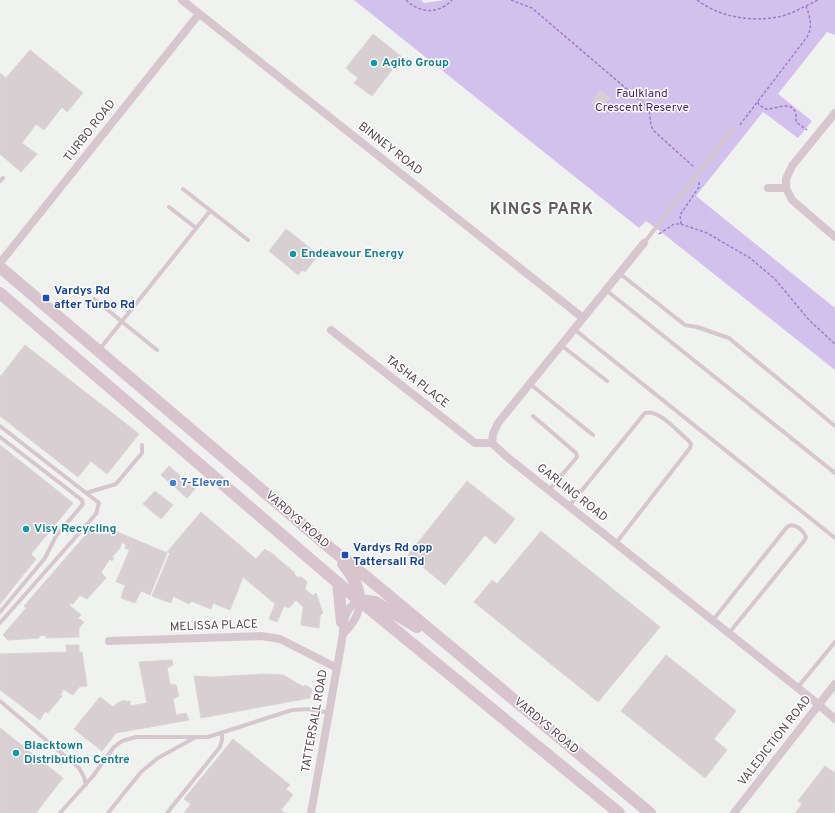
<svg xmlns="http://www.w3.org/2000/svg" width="835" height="813" viewBox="0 0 835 813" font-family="Overpass,sans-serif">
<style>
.green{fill:#d2c1ec}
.building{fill:#d7cfd2;stroke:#dbd4d6}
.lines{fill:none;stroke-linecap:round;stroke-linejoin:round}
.path{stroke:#a27bc8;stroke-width:1.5;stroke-dasharray:3 2;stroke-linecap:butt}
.service{stroke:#d6c7cf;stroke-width:4}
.minor{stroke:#d6c7cf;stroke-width:8}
.secondary{stroke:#d7c4cd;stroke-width:12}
.culture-dot{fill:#0f9aa8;stroke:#fff;stroke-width:1.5}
.transit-dot{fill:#1a4fb4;stroke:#fff;stroke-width:1.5}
.shop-dot{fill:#3f7fe0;stroke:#fff;stroke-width:1.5}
.labels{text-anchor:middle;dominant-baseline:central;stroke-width:3;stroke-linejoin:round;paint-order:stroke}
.culture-label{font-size:12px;font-weight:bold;fill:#0d838f;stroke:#fff;text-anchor:start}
.park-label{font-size:12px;fill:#4b1d79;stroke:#fff}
.street-label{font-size:12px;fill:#5c4953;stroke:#fff}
.transit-label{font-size:12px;font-weight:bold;fill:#164399;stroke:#fff;text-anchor:start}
.shop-label{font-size:12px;font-weight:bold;fill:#366cbe;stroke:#fff;text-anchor:start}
.district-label{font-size:16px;font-weight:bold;letter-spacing:1px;fill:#645c60;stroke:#fff}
</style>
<rect width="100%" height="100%" fill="#f0f2f0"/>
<path class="green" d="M354 0H421L424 3 445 0H835V35L827 32 778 94 812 121 798 138 763 112 696 196 835 308V370L661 232 646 221 639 228Z"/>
<path class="building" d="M373 34 402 57 372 96 354 83 358 78 346 68Z
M30 50 83 93 67 112 62 107 44 130 36 124 22 143 37 154 21 172 0 154V73L6 78Z
M600 91 610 98 599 109 592 103Z
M286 229 315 252 313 255 316 258 305 272 302 270 298 275 269 251Z
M25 345 139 434 107 474 91 461 78 477 0 416V377Z
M0 445 73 503 31 554 36 559 0 604Z
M169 466 195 489 187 498 161 475Z
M467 481 515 519 495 544 485 535 445 585 408 555Z
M155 491 173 505 161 519 143 504Z
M201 512 256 559 265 549 268 552 269 551 295 573 294 574 297 577H301L307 582 305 589 313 596 316 593 323 613 320 616 319 628 301 625 303 607 296 600 289 608 284 606 277 622 269 619 275 604 243 577 230 610 213 603 211 609 191 601 189 604 173 596 171 603 152 596 170 553 167 552Z
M96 523 102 526 100 528 106 533 110 529 134 539 130 550 125 548 126 545 122 542 120 548 112 557 114 558 112 561 110 559 101 572 106 578 87 599 80 595 73 604 71 603 69 605 81 615 78 618 84 622 79 628V637L46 638V635L39 636V638L8 640 3 635 26 608 24 606Z
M541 531 660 627 598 702 474 602 492 580 497 584Z
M134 539 167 553 150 595 141 591 135 603 121 598 125 585 116 582Z
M66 645H79V652H82L87 686 79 687 73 695 63 689 62 693 59 694 62 696 48 713 45 711 40 720 0 690V654L67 652Z
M666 655 736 711 714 739 727 750 705 778 621 711Z
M172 660 173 665 167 668 170 684 176 685 179 696 173 699 176 715 186 713 189 720 116 733 102 751 74 729 100 697 113 707 117 703 125 700V702L130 701V706L147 703 139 662Z
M264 674 283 675 304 687 305 685 312 689 310 698 201 718 194 676 213 677Z
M0 728 63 778 36 813H0Z
M233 739 290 785 286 789 293 795 281 810 285 813H184L191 804 184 799Z
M825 766 835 773V813H795L802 804 798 801Z"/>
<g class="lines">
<path class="path" d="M406 0C420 14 439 14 452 0
M511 0 532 8 649 108 651 126 654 131 694 167
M697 0C720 17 749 22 777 17 787 16 797 10 806 6 810 17 813 27 807 37L739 126
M806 6 818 0
M758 102 759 105 766 109C778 109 798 97 796 122L807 130
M681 224 680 215 699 187V182
M659 234 674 224H681L707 233 750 258 775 279 809 320 835 344"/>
<path class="service" d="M0 181 3 178
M183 189 248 240
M169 207 196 228
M644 243 733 128
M619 273 685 325 697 327 729 338 835 426
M606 290 835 473
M94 299 157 350
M574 329 835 538
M561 345 607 381
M99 350 210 211
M530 384 593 435
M533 416 576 453 577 457 549 490
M0 426 99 503 96 514 0 623
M0 437 82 500 83 504 56 536 45 558 0 612
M86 493 116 484 142 453V445
M569 506 645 413C659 409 677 431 688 440L691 444 690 448 616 543
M713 620 787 527 791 525C799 526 803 530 806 537L804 541 729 633
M798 687 835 642
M0 701 79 768 84 777 86 785
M60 813 93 776 114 747 122 741 136 737H208L292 710 308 709 330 713
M108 813 141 772 158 758 196 737
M167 813 220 747 222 740V733"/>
<path class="minor" d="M182 0 583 318
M835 113 792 166 786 179V188L792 200 835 237
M768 188H786
M644 243 498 423 493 434 492 443 507 457 818 704 835 719
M0 263 199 14
M331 330 475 443H492
M109 641 261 636 280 639 337 668
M311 813 343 634C342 621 347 606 359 600 361 613 352 625 343 634
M734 813 835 684"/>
<path class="secondary" d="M0 267 330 548 369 579 650 813
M0 293 338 583 619 813
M343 564C352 576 359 585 359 600
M338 583 342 622
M359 600 375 602 417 627"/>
</g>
<g class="culture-dot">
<circle cx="374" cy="63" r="4"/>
<circle cx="293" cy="254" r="4"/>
<circle cx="26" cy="529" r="4"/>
<circle cx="16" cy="753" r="4"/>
</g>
<g class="transit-dot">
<rect x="42" y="294" width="8" height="8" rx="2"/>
<rect x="341" y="551" width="8" height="8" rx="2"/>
</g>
<circle class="shop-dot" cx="173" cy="483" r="4"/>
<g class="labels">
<g class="culture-label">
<text x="382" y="63">Agito Group</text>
<text x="301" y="254">Endeavour Energy</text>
<text x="34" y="529">Visy Recycling</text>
<text x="24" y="746">Blacktown<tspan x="24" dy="14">Distribution Centre</tspan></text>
</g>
<g class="park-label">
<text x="642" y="94">Faulkland<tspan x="642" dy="14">Crescent Reserve</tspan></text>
</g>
<g class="street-label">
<text transform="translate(90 131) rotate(-52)">TURBO ROAD</text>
<text transform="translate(390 149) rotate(38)">BINNEY ROAD</text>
<text transform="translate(417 382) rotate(38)">TASHA PLACE</text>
<text transform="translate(572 493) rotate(38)">GARLING ROAD</text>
<text transform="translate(297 520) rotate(41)">VARDYS ROAD</text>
<text transform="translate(214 626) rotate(-2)">MELISSA PLACE</text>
<text transform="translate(315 721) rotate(-80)">TATTERSALL ROAD</text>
<text transform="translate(546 726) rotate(40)">VARDYS ROAD</text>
<text transform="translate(775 741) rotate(-52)">VALEDICTION ROAD</text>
</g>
<g class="transit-label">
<text x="54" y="291">Vardys Rd<tspan x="54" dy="14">after Turbo Rd</tspan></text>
<text x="353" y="548">Vardys Rd opp<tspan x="353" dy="14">Tattersall Rd</tspan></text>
</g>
<g class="shop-label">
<text x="181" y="483">7-Eleven</text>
</g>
<g class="district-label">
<text x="542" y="210">KINGS PARK</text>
</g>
</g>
</svg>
